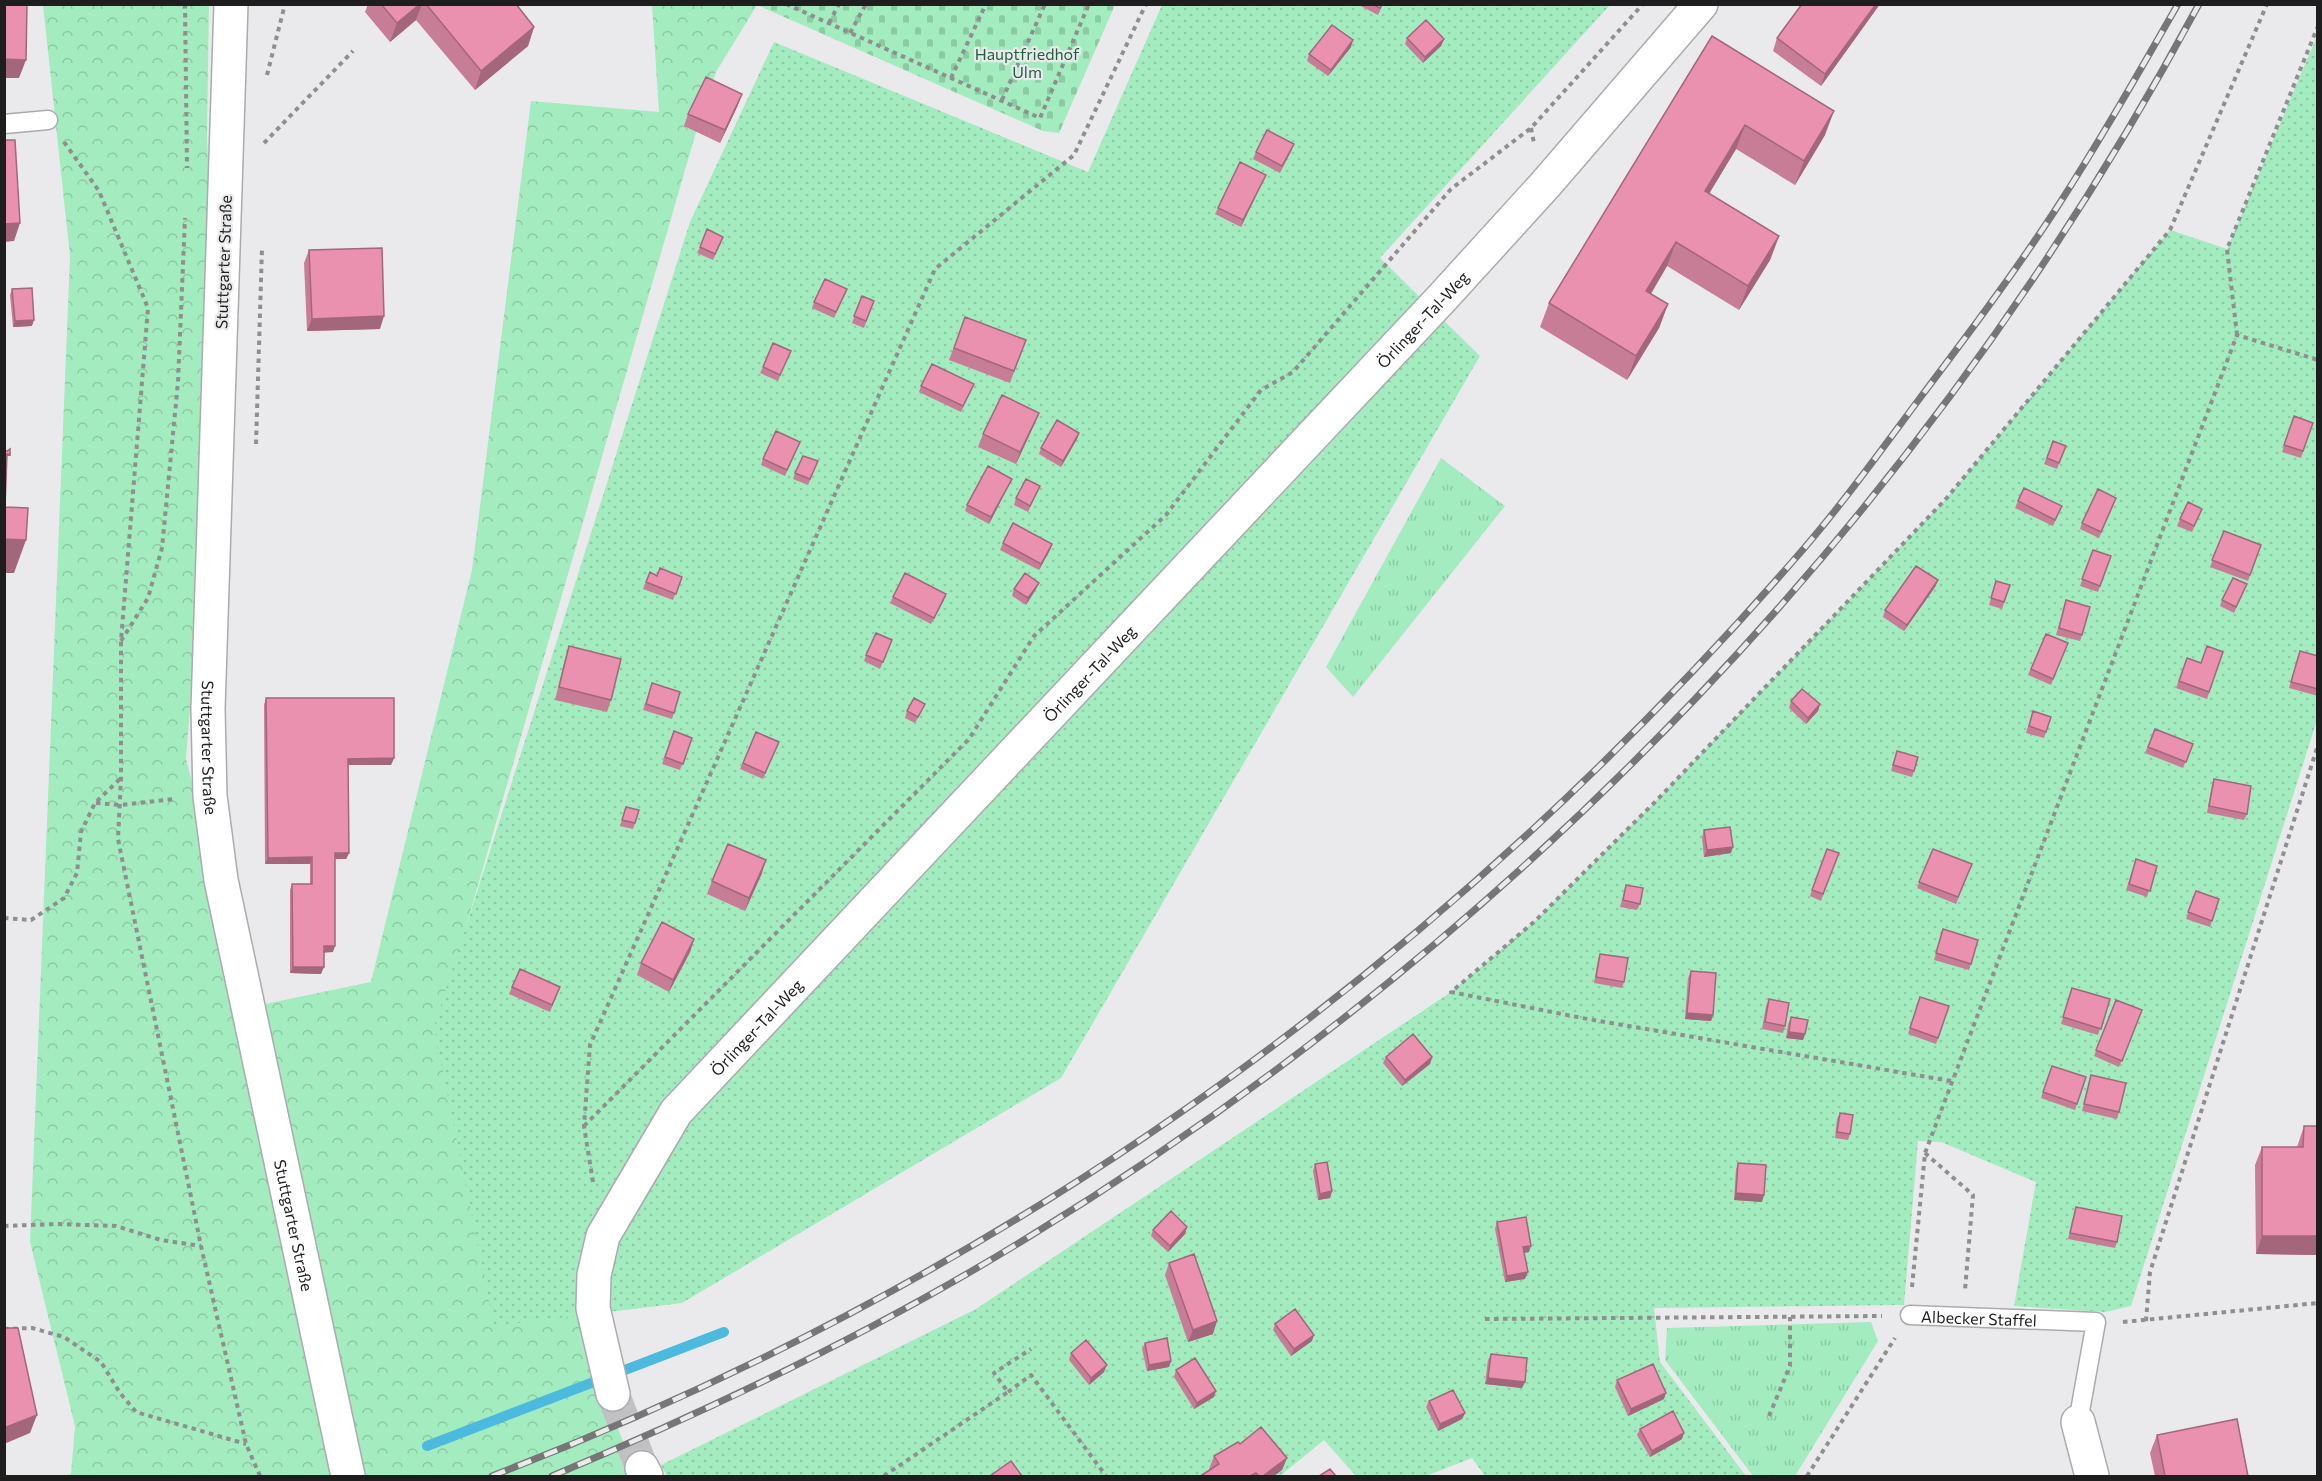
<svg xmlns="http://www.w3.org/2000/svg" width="2322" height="1481" viewBox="0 0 2322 1481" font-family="Commissioner,sans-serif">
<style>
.forest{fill:url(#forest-crowns)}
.cemetery{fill:url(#cemetery-stones)}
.park{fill:url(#park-tufts)}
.garden{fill:url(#garden-dots)}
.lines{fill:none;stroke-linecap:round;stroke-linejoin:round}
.stream{stroke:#4bbade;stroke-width:10}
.minor-tunnel{stroke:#c1c1c3;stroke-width:33;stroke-dasharray:33 16;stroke-linecap:butt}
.service-casing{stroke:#ababad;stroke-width:21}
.minor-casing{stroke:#ababad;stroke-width:36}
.secondary-casing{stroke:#ababad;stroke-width:36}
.path{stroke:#8f8f90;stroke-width:4;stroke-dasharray:4.5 4.5;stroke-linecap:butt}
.service{stroke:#fff;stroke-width:18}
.minor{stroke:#fff;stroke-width:33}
.secondary{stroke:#fff;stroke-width:33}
.rail-casing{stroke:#767677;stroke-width:7}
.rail{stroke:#eaeaec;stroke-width:4.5;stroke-dasharray:14;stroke-linecap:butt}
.wall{fill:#c87d96}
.shaded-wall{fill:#a3667a}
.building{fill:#e991af;stroke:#a3667a;stroke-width:1.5}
.labels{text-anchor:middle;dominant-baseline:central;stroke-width:4.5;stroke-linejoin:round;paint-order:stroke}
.park-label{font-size:16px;fill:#1f5f3e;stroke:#eaeaec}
.street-label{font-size:16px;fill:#1e1e1f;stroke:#eaeaec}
</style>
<defs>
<pattern id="forest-crowns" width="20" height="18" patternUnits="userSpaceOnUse" patternTransform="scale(1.5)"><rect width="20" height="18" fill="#a3ecbf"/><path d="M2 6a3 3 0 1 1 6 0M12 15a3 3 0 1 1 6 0" fill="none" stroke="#8ccaa4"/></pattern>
<pattern id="cemetery-stones" width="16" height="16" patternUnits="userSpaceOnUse" patternTransform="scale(1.5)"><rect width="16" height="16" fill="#a3ecbf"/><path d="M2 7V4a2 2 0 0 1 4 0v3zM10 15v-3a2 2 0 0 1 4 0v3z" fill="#8ccaa4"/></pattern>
<pattern id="park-tufts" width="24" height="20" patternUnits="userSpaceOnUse" patternTransform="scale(1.5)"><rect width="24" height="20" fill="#a3ecbf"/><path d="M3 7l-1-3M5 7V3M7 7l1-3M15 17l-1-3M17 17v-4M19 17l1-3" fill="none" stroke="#8ccaa4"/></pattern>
<pattern id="garden-dots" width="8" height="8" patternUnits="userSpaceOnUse" patternTransform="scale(1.5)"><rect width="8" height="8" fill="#a3ecbf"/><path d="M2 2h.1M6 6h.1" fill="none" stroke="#8ccaa4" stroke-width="1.8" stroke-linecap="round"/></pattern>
</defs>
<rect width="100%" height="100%" fill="#eaeaec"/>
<path class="forest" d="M43 5H209L207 135 216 377 186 759 250 1007 371 982 472 570 531 101 659 112 652 5H757L716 72 694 139 443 1006 554 1224 590 1359 637 1476H63L71 1474 75 1426 30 1242 70 256Z"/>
<path class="cemetery" d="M757 5H1115L1059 133 1043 131Z"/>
<path class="park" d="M1441 458 1505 506 1353 697 1326 667Z
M1871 1322 1878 1341 1795 1476H1753L1665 1360 1667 1328Z"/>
<path class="garden" d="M1162 5H1610L1380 258 1480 356 1061 1078 682 1303 494 1326 434 1027 690 222 774 42 1088 172Z
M2317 36V720L2131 1306 2105 1312 2014 1306 2036 1182 1941 1142 1918 1141 1904 1305 1654 1308 1660 1362 1746 1476H1485L1472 1458 1426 1476H1356L1324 1440 1280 1476H667L661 1465 976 1309 1451 992 1534 922 1653 804 1945 500 2170 230 2227 249Z"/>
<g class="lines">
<path class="stream" d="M427 1446 724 1332"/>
<path class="minor-tunnel" d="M613 1394 642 1468"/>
<g class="service-casing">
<g id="service">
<path d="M4 124 48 120"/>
<path id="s1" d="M1910 1315 2096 1322 2078 1422"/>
</g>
</g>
<g class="minor-casing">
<g id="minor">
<path id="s2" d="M613 1394 593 1308 594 1275 603 1236 676 1112 1443 297 1545 185 1701 4"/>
<path d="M2078 1422 2092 1476"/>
<path d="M642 1468 646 1476"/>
</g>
</g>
<g class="secondary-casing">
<g id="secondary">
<path id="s3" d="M231 4 208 709 210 796 221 880 348 1476"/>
</g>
</g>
<path class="path" d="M185 4 187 168
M786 4 1040 118 1089 4
M829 23 839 4
M850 33 866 4
M267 75 285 4
M951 78 986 4
M1002 100 1045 4
M1531 128 1534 143
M64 142 99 191 148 308 121 641V778L118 839 201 1246 246 1444 260 1476
M264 143 353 51
M2237 335 2227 249 2318 26
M256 444 262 248
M121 641 148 598 162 548 178 382 185 218
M96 803 120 805 175 799
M4 918 31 920 64 898 77 873 81 832 95 803 121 778
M1951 1081 1582 1018 1451 992 1534 922 1653 804 1945 500 2170 230 2267 4
M584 1126 969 739 1034 636 1166 515 1261 390 1293 372 1451 189 1531 128 1643 4
M1925 1153 1973 1195 1965 1290
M593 1182 584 1126 590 1045 935 269 1074 155 1146 4
M4 1226 57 1224 116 1226 161 1240 201 1246
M1912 1287 1925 1153 2237 335 2318 360
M1485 1319 1882 1316
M2146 1321 2150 1272 2318 745
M2123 1322 2318 1303
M4 1329 32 1328 64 1337 101 1362 120 1393 136 1412 246 1444
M1008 1392 1031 1375 1106 1476
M1769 1416 1790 1366V1317
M884 1476 1008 1392 994 1373 1031 1349
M1807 1476 1895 1338"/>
<use href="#service" class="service"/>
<use href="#minor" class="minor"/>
<use href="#secondary" class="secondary"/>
<g class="rail-casing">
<path id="rail" d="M492 1476C1002 1280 1434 973 1793 561 1839 509 1879 453 1920 398 1966 337 2012 276 2054 212 2098 144 2138 74 2178 4
M552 1476C715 1408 876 1331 1027 1238 1520 936 1925 514 2199 4"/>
</g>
<use href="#rail" class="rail"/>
</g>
<path class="wall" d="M368 4H516L534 27 528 46 475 90 416 20 390 42 365 12Z
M1357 4H1383L1378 15Z
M1880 4 1821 86 1773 51 1777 38Z
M1712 36 1825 135 1795 185 1736 149 1709 194 1779 236 1770 260 1739 310 1667 266 1651 294 1668 304 1659 328 1627 380 1540 327 1549 303Z
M1407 38 1444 39 1441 46 1423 63 1405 44Z
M1351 47 1328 76 1307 61 1309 54Z
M742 94 737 107 720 143 684 126 688 114Z
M1292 150 1280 173 1253 159 1256 152Z
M1263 181 1241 227 1215 214 1218 208Z
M721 243 713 260 697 253 700 247Z
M309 250 380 329 307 331 304 263Z
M12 289 32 326 13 327 10 295Z
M844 296 834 318 812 308 814 302Z
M862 296 874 301 864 328 852 323Z
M965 317 1026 340 1010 383 949 360Z
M788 357 778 381 760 373 763 367Z
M974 384 961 412 919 392 921 386Z
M1039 413 1034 425 1016 464 978 447 983 434Z
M2294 416 2313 423 2301 458 2282 452Z
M1079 433 1077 439 1061 467 1039 454 1041 448Z
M2053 441 2066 446 2057 469 2044 464Z
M800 442 785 476 761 465 763 459Z
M818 461 808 485 793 479 795 473Z
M1012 479 1009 485 989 524 965 511 967 505Z
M1040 486 1028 512 1014 505 1016 498Z
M2018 501 2062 506 2053 526 2015 508Z
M2114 504 2099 538 2080 529 2082 523Z
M2202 509 2192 532 2177 526 2180 519Z
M2224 531 2261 545 2248 581 2210 567Z
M1003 543 1052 544 1050 550 1039 570 1000 550Z
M2093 550 2111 556 2098 592 2080 586Z
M650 572 657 576 682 577 673 600 643 589Z
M1938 580 1935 587 1904 631 1883 617 1885 610Z
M1996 581 2010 585 2002 609 1989 605Z
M1039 583 1036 589 1026 605 1012 596 1014 589Z
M2244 591 2234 613 2220 606 2222 600Z
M893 597 944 600 931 624 890 603Z
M2066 600 2082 635 2080 641 2056 635Z
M2046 634 2068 643 2051 685 2028 675Z
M892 640 880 669 864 661 866 655Z
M569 646 611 700 607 712 555 700 565 659Z
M2223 652 2207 699 2176 688 2187 658 2201 663Z
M2318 656V696L2289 688 2298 657Z
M652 683 680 692 672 719 643 710Z
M266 698 394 758 391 765H348L349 853 346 859H335L333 952H324L321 974 290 973V890L292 884H310V864H265L264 705Z
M1791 701 1820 704 1818 711 1806 724 1789 708Z
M907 711H922L915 723 905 718Z
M2033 711 2051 717 2044 738 2026 733Z
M2155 729 2193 744 2183 768 2145 753Z
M674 731 692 738 680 770 662 764Z
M756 732 779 742 763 779 740 769Z
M1897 751 1914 771 1912 777 1891 771Z
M2214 779 2247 814 2244 820 2207 813 2212 785Z
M626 807 635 823 633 829 620 826Z
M1704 830 1731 853 1704 857 1702 837Z
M1827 849 1836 859 1821 901 1810 896Z
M1933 849 1972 864 1956 904 1917 888Z
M2136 859 2157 866 2147 897 2126 890Z
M762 873 745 911 707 894 712 881Z
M1626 885 1640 904 1637 910 1620 907Z
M2196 891 2219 899 2210 927 2186 919Z
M1943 929 1971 964 1969 970 1934 960Z
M694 939 690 952 669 992 637 975 641 963Z
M1600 954 1624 982 1622 988 1594 983 1598 960Z
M1691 971 1713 1015 1711 1021 1685 1019 1688 978Z
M512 987H560L550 1012 509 994Z
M2070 994 2110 999 2098 1035 2061 1024Z
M1920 997 1949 1006 1936 1044 1908 1034Z
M1769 999 1785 1026 1783 1033 1762 1029 1766 1006Z
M2116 1000 2142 1010 2119 1067 2094 1056Z
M1791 1017 1805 1034 1803 1040 1786 1038 1788 1024Z
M1386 1057H1432L1430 1064 1402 1086 1383 1063Z
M2052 1066 2086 1077 2075 1110 2041 1098Z
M2091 1075 2119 1112 2117 1119 2082 1111Z
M1840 1113 1850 1134 1848 1140 1835 1138 1837 1119Z
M2304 1126H2318V1255L2256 1254 2255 1165 2262 1147H2297Z
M1738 1163 1762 1202 1734 1200 1736 1169Z
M1315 1164 1332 1191 1330 1198 1318 1200 1313 1171Z
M2076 1207 2117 1242 2115 1248 2068 1239Z
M1497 1222 1529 1252 1524 1253 1525 1279 1505 1282 1495 1229Z
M1187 1227 1185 1234 1168 1252 1151 1236 1153 1230Z
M1169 1263 1213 1334 1188 1342 1165 1275Z
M1275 1324 1312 1341 1291 1356 1273 1330Z
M1145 1343 1171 1361 1169 1367 1147 1371 1142 1349Z
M1071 1353 1104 1372 1089 1385 1069 1360Z
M1491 1354 1522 1388 1485 1384 1488 1360Z
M1176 1370 1214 1397 1194 1409 1174 1377Z
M1617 1380 1664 1399 1628 1416 1615 1387Z
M1429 1401 1465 1413 1462 1419 1438 1431 1426 1407Z
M1640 1429 1682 1439 1650 1457 1637 1435Z
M2157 1435 2248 1476H2155L2150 1453Z
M1240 1444 1287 1458 1282 1470 1274 1476H1202V1475L1210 1470 1209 1469 1214 1456Z"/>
<path class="shaded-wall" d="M420 4H422L416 20 390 42 397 23Z
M1876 4H1880L1821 86 1825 74Z
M534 27 528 46 475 90 481 71Z
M1444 39 1441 46 1423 63 1425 57Z
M1353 40 1351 47 1328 76 1331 70Z
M4 59 26 60 19 78H4Z
M742 94 737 107 720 143 725 130Z
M1834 111 1825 135 1795 185 1804 161Z
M1745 125 1736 149 1696 215 1705 191Z
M1266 175 1263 181 1241 227 1243 220Z
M20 223 14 241 4 242V224Z
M1779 236 1770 260 1739 310 1748 286Z
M1676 242 1667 266 1638 315 1646 291Z
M1668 304 1659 328 1627 380 1636 356Z
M384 316 380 329 307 331 312 319Z
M34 320 32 326 13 327 15 321Z
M1039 413 1034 425 1016 464 1020 452Z
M1079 433 1077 439 1061 467 1063 461Z
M1012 479 1009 485 989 524 991 517Z
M4 539 26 540 14 573H4Z
M1052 544 1050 550 1039 570 1041 564Z
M1938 580 1935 587 1904 631 1907 625Z
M1039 583 1036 589 1026 605 1028 598Z
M946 594 944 600 931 624Z
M1820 704 1818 711 1806 724 1808 718Z
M394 758 391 765H345L348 759Z
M1733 847 1731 853 1704 857 1707 850Z
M335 853H349L346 859H333Z
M312 857 310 864H265L268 858Z
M766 860 762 873 745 911 749 898Z
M694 939 690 952 669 992 673 980Z
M324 946H335L333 952 321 953Z
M293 967H324L321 974 290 973Z
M1687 1013 1713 1015 1711 1021 1685 1019Z
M1789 1032 1805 1034 1803 1040 1786 1038Z
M1432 1057 1430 1064 1402 1086 1405 1080Z
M1332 1191 1330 1198 1318 1200 1320 1194Z
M1736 1193 1764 1195 1762 1202 1734 1200Z
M1187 1227 1185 1234 1168 1252 1170 1246Z
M2262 1236H2318V1255L2256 1254Z
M1531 1246 1529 1252 1521 1253 1523 1247Z
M1528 1272 1525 1279 1505 1282 1507 1276Z
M1217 1321 1213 1334 1188 1342 1193 1330Z
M1314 1335 1312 1341 1291 1356 1294 1349Z
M1171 1361 1169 1367 1147 1371 1149 1365Z
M1107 1365 1104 1372 1089 1385 1091 1378Z
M1488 1378 1525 1382 1522 1388 1485 1384Z
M1216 1391 1214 1397 1194 1409 1197 1403Z
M1666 1393 1664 1399 1628 1416 1631 1409Z
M1465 1413 1462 1419 1438 1431 1440 1424Z
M37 1415 30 1433 4 1444V1428Z
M1684 1433 1682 1439 1650 1457 1652 1451Z
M1287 1458 1282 1470 1274 1476H1263Z"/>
<path class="building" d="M4 4H27L26 60 4 59Z
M381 4H420L397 23Z
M426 4H516L534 27 481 71Z
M1372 4H1382L1380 8Z
M1802 4H1876L1825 74 1777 38Z
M1426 20 1444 39 1425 57 1407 38Z
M1332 25 1353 40 1331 70 1309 54Z
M1712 36 1834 111 1804 161 1745 125 1705 191 1779 236 1748 286 1676 242 1646 291 1668 304 1636 356 1549 303Z
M706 77 742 94 725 130 688 114Z
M1267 130 1294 144 1282 166 1256 152Z
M4 140H15L20 223 4 224Z
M1240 162 1266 175 1243 220 1218 208Z
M707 229 723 237 715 254 700 247Z
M382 248 384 316 312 319 309 250Z
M825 279 847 289 836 312 814 302Z
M32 288 34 320 15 321 12 289Z
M862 296 874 301 866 321 854 316Z
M965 317 1026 340 1014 371 954 348Z
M773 343 791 351 780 375 763 367Z
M932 364 974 384 963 406 921 386Z
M1002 395 1039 413 1020 452 983 434Z
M2294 416 2313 423 2303 451 2284 445Z
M1057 420 1079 433 1063 461 1041 448Z
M776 431 800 442 787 470 763 459Z
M2053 441 2066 446 2059 463 2047 458Z
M10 449V455L7 454 5 507 28 508 26 540 4 539V451H7Z
M803 456 818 461 810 479 795 473Z
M988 466 1012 479 991 517 967 505Z
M1026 479 1040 486 1030 506 1016 498Z
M2024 488 2062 506 2055 520 2018 501Z
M2098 489 2116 498 2101 532 2082 523Z
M2188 502 2202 509 2194 526 2180 519Z
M1013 523 1052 544 1041 564 1003 543Z
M2224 531 2261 545 2250 575 2212 560Z
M2093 550 2111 556 2100 586 2082 579Z
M1916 566 1938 580 1907 625 1885 610Z
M660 568 682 577 676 594 646 582 650 572 657 576Z
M905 573 946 594 934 618 893 597Z
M1025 573 1039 583 1028 598 1014 589Z
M2233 578 2247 584 2236 607 2222 600Z
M1996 581 2010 585 2004 602 1991 598Z
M2066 600 2090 607 2082 635 2059 628Z
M876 633 892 640 883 662 866 655Z
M2046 634 2068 643 2053 679 2031 669Z
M569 646 621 659 611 700 559 687Z
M2207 646 2223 652 2209 692 2179 681 2187 658 2201 663Z
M2300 651 2318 656V689L2291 682Z
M652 683 680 692 674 713 646 704Z
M1802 689 1820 704 1808 718 1791 701Z
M266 698H394V758L348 759 349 853H335V946H324V967H293L292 884H312V857L268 858Z
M914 698 925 704 918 717 907 711Z
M2033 711 2051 717 2046 732 2029 726Z
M2155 729 2193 744 2186 762 2148 747Z
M674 731 692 738 683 764 665 757Z
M756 732 779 742 765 773 743 763Z
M1897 751 1918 757 1914 771 1893 765Z
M2214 779 2251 786 2247 814 2209 806Z
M626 807 639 810 635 823 622 820Z
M1730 827 1733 847 1707 850 1704 830Z
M728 844 766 860 749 898 712 881Z
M1827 849 1839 853 1823 894 1812 890Z
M1933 849 1972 864 1958 897 1919 882Z
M2136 859 2157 866 2150 891 2129 884Z
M1626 885 1643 888 1640 904 1623 900Z
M2196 891 2219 899 2212 921 2188 912Z
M662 922 694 939 673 980 641 963Z
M1943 929 1978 940 1971 964 1936 953Z
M1600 954 1628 958 1624 982 1596 977Z
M520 969 560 987 552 1005 512 987Z
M1691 971 1716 973 1713 1015 1687 1013Z
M2072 988 2110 999 2101 1029 2063 1017Z
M1920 997 1949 1006 1938 1038 1910 1028Z
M1769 999 1789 1003 1785 1026 1765 1022Z
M2116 1000 2142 1010 2122 1061 2096 1050Z
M1791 1017 1808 1020 1805 1034 1789 1032Z
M1413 1034 1432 1057 1405 1080 1386 1057Z
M2052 1066 2086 1077 2077 1104 2043 1092Z
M2091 1075 2126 1083 2119 1112 2084 1104Z
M1840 1113 1853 1115 1850 1134 1837 1132Z
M2304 1126H2318V1236H2262V1147H2303Z
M1327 1162 1332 1191 1320 1194 1315 1164Z
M1738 1163 1766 1165 1764 1195 1736 1193Z
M2076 1207 2122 1216 2117 1242 2070 1233Z
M1171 1211 1187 1227 1170 1246 1153 1230Z
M1526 1217 1531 1246 1523 1247 1528 1272 1507 1276 1497 1222Z
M1194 1254 1217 1321 1193 1330 1169 1263Z
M1295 1309 1314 1335 1294 1349 1275 1324Z
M4 1328H18L37 1415 4 1428Z
M1167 1338 1171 1361 1149 1365 1145 1343Z
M1086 1340 1107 1365 1091 1378 1071 1353Z
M1491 1354 1527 1358 1525 1382 1488 1378Z
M1195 1358 1216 1391 1197 1403 1176 1370Z
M1653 1364 1666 1393 1631 1409 1617 1380Z
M1453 1390 1465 1413 1440 1424 1429 1401Z
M1673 1411 1684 1433 1652 1451 1640 1429Z
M2237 1419 2248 1476H2165L2157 1435Z
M1261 1427 1287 1458 1263 1476H1259L1256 1473 1250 1476H1203L1202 1475 1219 1464 1214 1456 1238 1442 1240 1444Z
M1011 1461 1022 1476H990Z
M1330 1469 1336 1476H1319Z"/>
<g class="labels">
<g class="park-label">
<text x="1027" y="53">Hauptfriedhof<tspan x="1027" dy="18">Ulm</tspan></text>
</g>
<g class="street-label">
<text transform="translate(223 262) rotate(-88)">Stuttgarter Straße</text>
<text stroke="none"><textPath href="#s2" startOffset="1394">Örlinger-Tal-Weg</textPath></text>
<text stroke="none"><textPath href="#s2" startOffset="908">Örlinger-Tal-Weg</textPath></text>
<text stroke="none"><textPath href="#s3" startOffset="744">Stuttgarter Straße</textPath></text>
<text stroke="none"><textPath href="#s2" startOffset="422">Örlinger-Tal-Weg</textPath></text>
<text stroke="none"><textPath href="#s3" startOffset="1230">Stuttgarter Straße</textPath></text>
<text stroke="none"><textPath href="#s1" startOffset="69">Albecker Staffel</textPath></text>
</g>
</g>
<rect width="2322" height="1481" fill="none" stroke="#1e1e1f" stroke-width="12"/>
</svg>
